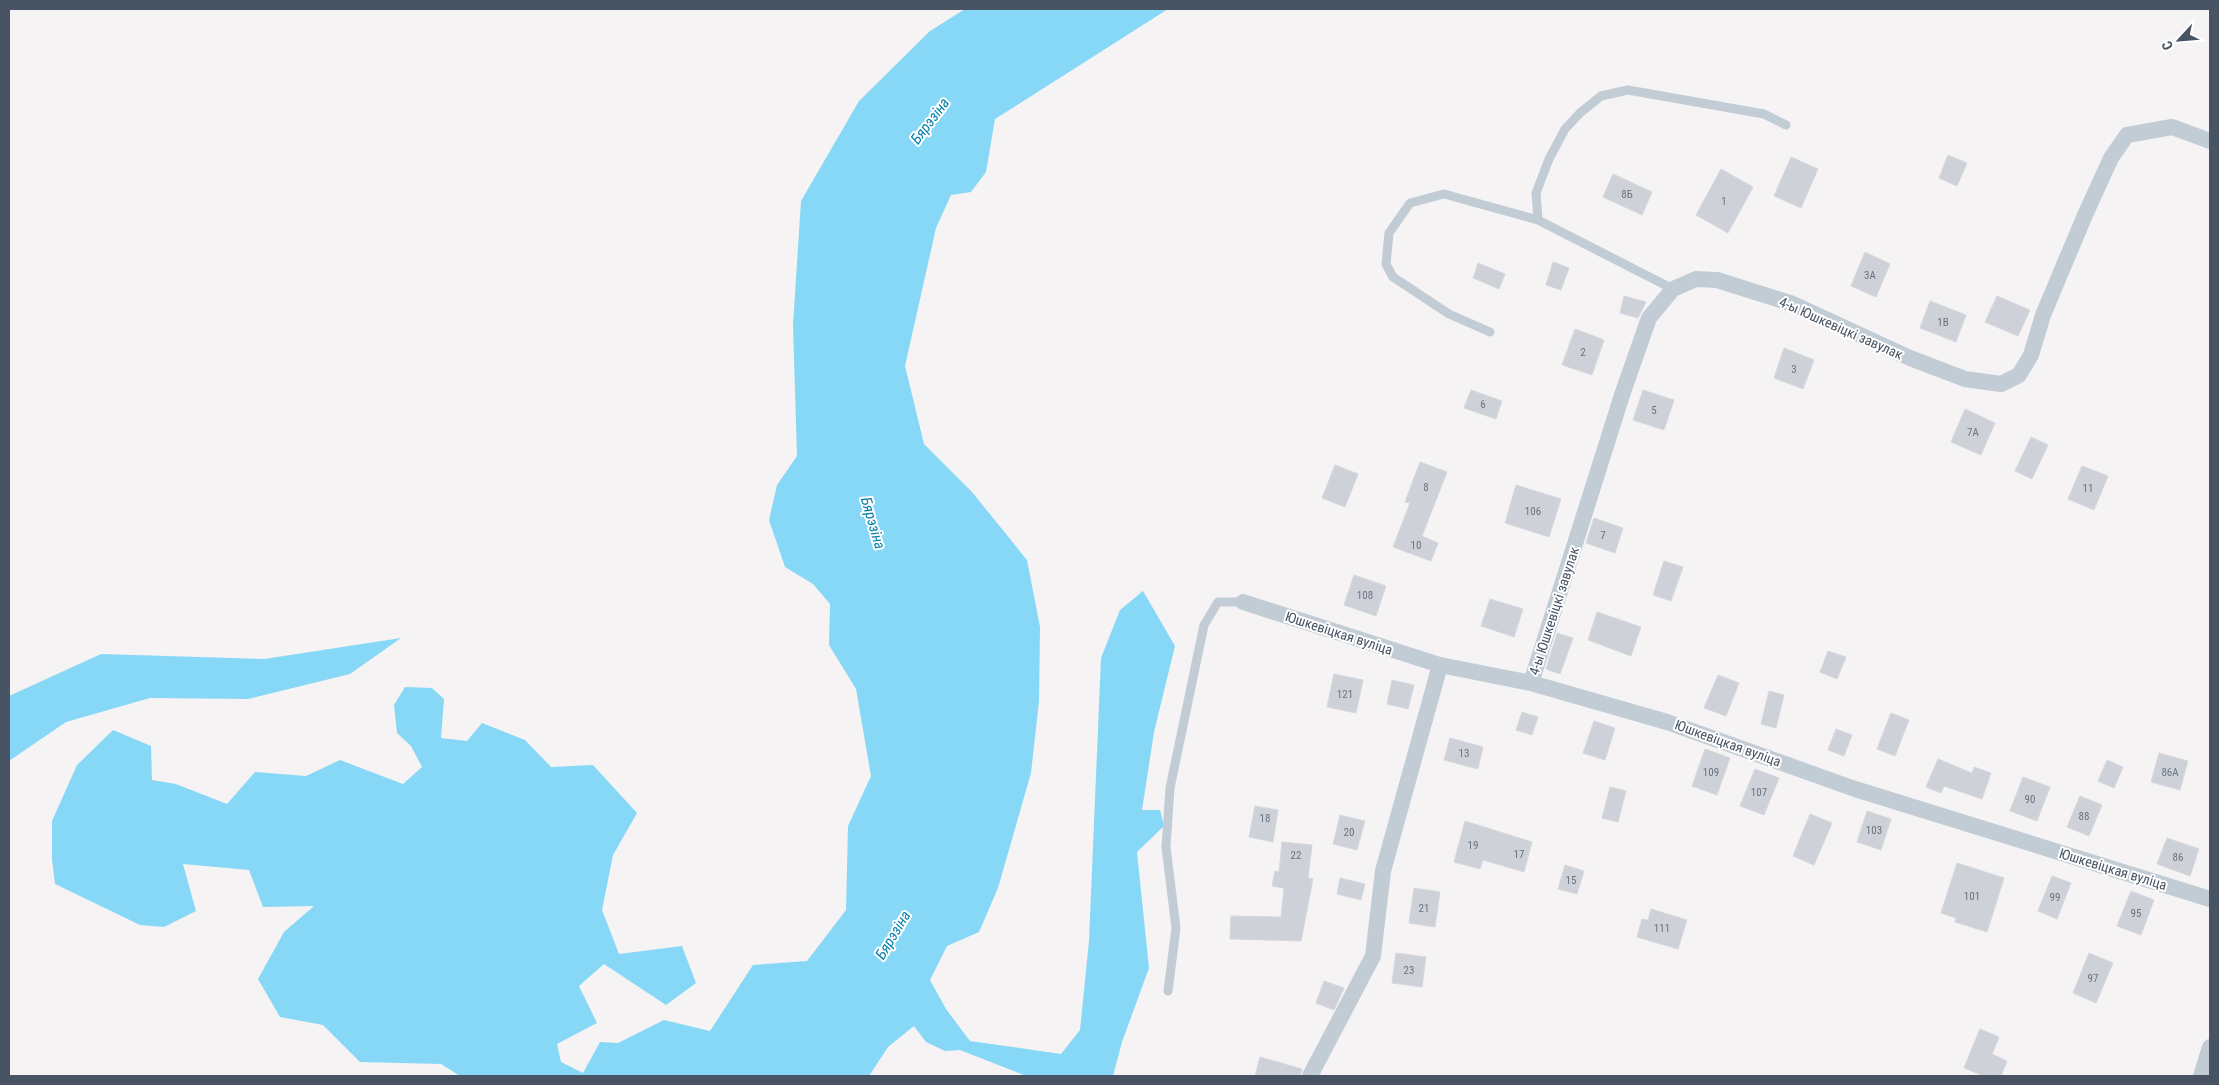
<svg xmlns="http://www.w3.org/2000/svg" width="2219" height="1085" viewBox="0 0 2219 1085" font-family="'Roboto Condensed',sans-serif">
<style>
.water{fill:#87d8f6}
.building{fill:#ced1d8;stroke:#d6d8de}
.lines{fill:none;stroke-linecap:round;stroke-linejoin:round}
.lane{stroke:#c2ccd5;stroke-width:9}
.street{stroke:#c2ccd5;stroke-width:16}
.labels{text-anchor:middle;dominant-baseline:central;stroke-width:4;stroke-linejoin:round;paint-order:stroke}
.number-label{font-size:11px;fill:#6a7380}
.street-label{font-size:14px;fill:#485463;stroke:#fff}
.water-label{font-size:15px;font-style:italic;fill:#027ead;stroke:#fff}
</style>
<rect width="100%" height="100%" fill="#f5f3f3"/>
<path class="water" d="M965 9H1168L995 119 986 172 971 192 951 195 936 228 905 366 924 444 972 492 1027 560 1040 627 1039 701 1031 773 998 888 979 932 947 946 930 980 946 1009 970 1041 1061 1054 1080 1030 1089 941 1101 658 1120 610 1143 591 1175 646 1154 732 1142 810H1160L1164 826 1137 852 1149 968 1122 1042 1113 1076H1026L960 1050 945 1051 926 1042 914 1026 888 1047 869 1076H460L441 1064 360 1062 323 1025 280 1017 258 979 284 932 314 906 263 907 249 870 183 864 196 911 164 927 140 925 55 884 52 859V821L77 765 113 730 151 746 152 780 176 784 227 804 255 772 306 776 340 760 403 784 422 767 411 746 397 733 394 705 405 687 432 688 444 699 441 738 467 741 482 723 525 740 551 767 593 765 637 813 613 855 602 910 619 954 682 946 696 983 666 1005 604 964 579 986 597 1023 557 1044 561 1062 583 1073 600 1042 618 1043 664 1020 710 1031 753 965 807 961 846 910 848 826 871 776 856 689 829 645 830 604 813 584 785 567 769 520 777 485 797 456 793 325 801 201 859 101 930 31Z
M401 638 350 674 248 699 150 698 66 722 9 761V696L101 654 264 659Z"/>
<path class="building" d="M1948 155 1967 163 1957 186 1939 178Z
M1791 157 1818 169 1801 208 1774 196Z
M1721 169 1753 187 1728 233 1696 215Z
M1613 174 1652 192 1642 215 1603 197Z
M1865 252 1890 264 1876 297 1851 286Z
M1553 262 1569 268 1561 290 1546 285Z
M1478 263 1505 274 1499 289 1473 278Z
M1624 296 1646 302 1638 318 1620 313Z
M1997 296 2030 310 2018 336 1985 322Z
M1930 301 1966 315 1956 342 1920 328Z
M1575 329 1604 340 1592 375 1562 365Z
M1784 348 1814 360 1803 389 1774 378Z
M1471 390 1502 401 1496 419 1464 408Z
M1643 390 1674 400 1664 430 1633 420Z
M1965 409 1995 423 1981 455 1951 442Z
M2031 437 2048 445 2032 479 2015 471Z
M1420 462 1447 472 1422 536 1438 543 1431 561 1393 547 1410 503 1405 502Z
M1335 465 1358 474 1345 507 1322 498Z
M2082 466 2108 476 2094 510 2068 499Z
M1516 485 1561 499 1549 537 1505 523Z
M1594 518 1623 528 1615 553 1586 543Z
M1664 561 1683 567 1671 601 1653 595Z
M1354 575 1386 586 1376 616 1344 605Z
M1490 599 1523 609 1514 637 1481 626Z
M1597 612 1641 627 1631 656 1588 640Z
M1557 633 1573 638 1560 674 1546 669Z
M1828 651 1846 657 1837 679 1820 672Z
M1334 674 1363 680 1356 713 1327 707Z
M1718 675 1739 683 1726 716 1704 708Z
M1392 680 1414 685 1408 709 1387 704Z
M1769 691 1784 695 1776 728 1761 724Z
M1522 712 1538 717 1532 735 1516 730Z
M1891 713 1909 720 1895 756 1877 749Z
M1594 721 1615 728 1605 760 1583 753Z
M1836 729 1852 735 1844 756 1828 750Z
M1450 738 1483 747 1478 769 1444 760Z
M1705 749 1730 758 1717 795 1692 786Z
M2159 753 2188 761 2180 790 2151 782Z
M1938 759 1972 773 1974 767 1991 773 1982 799 1944 786 1941 793 1926 787Z
M2107 760 2123 767 2114 788 2098 781Z
M1755 769 1779 778 1764 815 1740 806Z
M2023 777 2050 787 2037 821 2010 811Z
M1610 787 1626 791 1618 822 1602 818Z
M2080 796 2102 805 2089 836 2067 827Z
M1255 806 1278 810 1273 842 1249 837Z
M1867 811 1891 819 1881 850 1857 842Z
M1810 814 1832 823 1814 865 1793 856Z
M1340 815 1365 821 1357 850 1333 844Z
M1465 821 1532 842 1524 872 1483 860 1480 869 1454 862Z
M2167 838 2199 849 2190 876 2157 864Z
M1282 842 1312 845 1308 878 1313 879 1301 941 1230 939 1231 916 1281 917 1284 888 1272 886 1275 871 1279 872Z
M1957 863 2004 878 1987 932 1955 922 1956 918 1941 913Z
M1565 865 1584 871 1577 894 1558 889Z
M2052 876 2071 883 2057 919 2038 911Z
M1340 878 1365 884 1361 900 1337 894Z
M1414 888 1440 892 1435 927 1409 923Z
M2131 891 2154 900 2141 935 2117 926Z
M1651 909 1687 920 1678 949 1637 937 1642 919 1648 920Z
M1396 953 1426 957 1422 987 1392 983Z
M2089 953 2113 963 2096 1003 2073 993Z
M1324 981 1344 988 1334 1010 1316 1003Z
M1980 1029 1999 1037 1992 1054 2007 1061 2001 1076H1984L1964 1068Z
M1260 1057 1302 1069 1300 1076H1255Z"/>
<g class="lines">
<path class="lane" d="M1538 220 1536 193 1549 159 1565 129 1580 113 1601 96 1628 90 1764 114 1786 125
M1490 332 1449 314 1393 277 1386 264 1389 233 1410 203 1444 194 1538 220 1673 289
M1168 991 1176 928 1166 847 1170 788 1204 625 1218 602H1243"/>
<path class="street" d="M1243 602 1440 665 1531 683 1667 722 1855 789 2210 899
M1531 683 1623 392 1649 318 1673 289 1696 279 1717 280 1793 304 1910 358 1965 379 2001 384 2019 375 2031 355 2043 315 2085 215 2111 158 2127 135 2172 127 2210 141
M1310 1076 1373 956 1383 871 1440 665
M2201 1076 2210 1047"/>
</g>
<g class="labels">
<g class="number-label">
<text x="1627" y="194">8Б</text>
<text x="1724" y="201">1</text>
<text x="1870" y="275">3А</text>
<text x="1943" y="322">1В</text>
<text x="1583" y="352">2</text>
<text x="1794" y="369">3</text>
<text x="1483" y="404">6</text>
<text x="1654" y="410">5</text>
<text x="1973" y="432">7А</text>
<text x="1426" y="487">8</text>
<text x="2088" y="488">11</text>
<text x="1533" y="511">106</text>
<text x="1603" y="535">7</text>
<text x="1416" y="545">10</text>
<text x="1365" y="595">108</text>
<text x="1345" y="694">121</text>
<text x="1464" y="753">13</text>
<text x="1711" y="772">109</text>
<text x="2170" y="772">86А</text>
<text x="1759" y="792">107</text>
<text x="2030" y="799">90</text>
<text x="2084" y="816">88</text>
<text x="1265" y="818">18</text>
<text x="1874" y="830">103</text>
<text x="1349" y="832">20</text>
<text x="1473" y="845">19</text>
<text x="1519" y="854">17</text>
<text x="1296" y="855">22</text>
<text x="2178" y="857">86</text>
<text x="1571" y="880">15</text>
<text x="1972" y="896">101</text>
<text x="2055" y="897">99</text>
<text x="1424" y="908">21</text>
<text x="2136" y="913">95</text>
<text x="1662" y="928">111</text>
<text x="1409" y="970">23</text>
<text x="2093" y="978">97</text>
</g>
<g class="street-label">
<text transform="translate(1841 328) rotate(24)">4-ы Юшкевіцкі завулак</text>
<text transform="translate(1554 611) rotate(-72)">4-ы Юшкевіцкі завулак</text>
<text transform="translate(1339 633) rotate(18)">Юшкевіцкая вуліца</text>
<text transform="translate(1728 743) rotate(20)">Юшкевіцкая вуліца</text>
<text transform="translate(2113 869) rotate(17)">Юшкевіцкая вуліца</text>
</g>
<g class="water-label">
<text transform="translate(930 121) rotate(-53)">Бярэзіна</text>
<text transform="translate(873 523) rotate(74)">Бярэзіна</text>
<text transform="translate(893 935) rotate(-59)">Бярэзіна</text>
</g>
</g>
<rect width="2219" height="1085" fill="none" stroke="#485463" stroke-width="20"/>
<g transform="translate(2179 40) rotate(244)" stroke="#ffffff" stroke-width="4" paint-order="stroke">
<path d="M0-4L9 19L0 12L-9 19Z" fill="#485463"/>
<text y="-8" font-size="14" font-weight="bold" text-anchor="middle" fill="#485463">С</text>
</g>
</svg>
